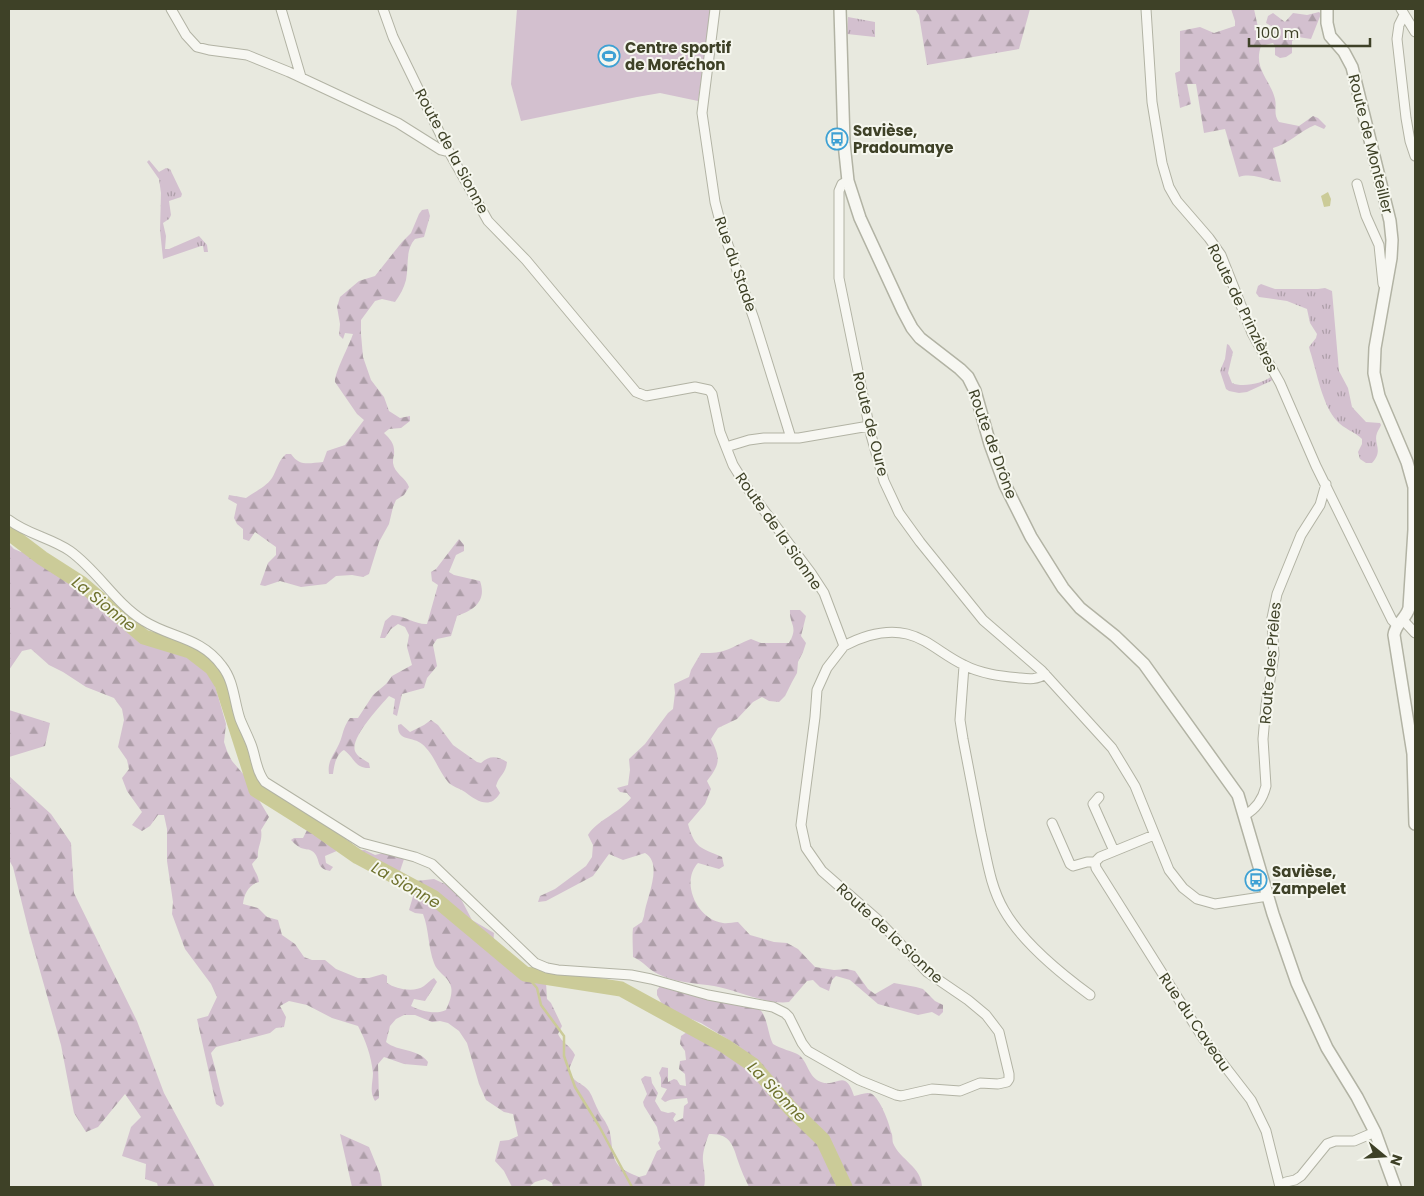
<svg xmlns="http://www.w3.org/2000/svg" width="1424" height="1196" viewBox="0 0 1424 1196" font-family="Poppins,sans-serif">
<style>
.grass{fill:url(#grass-tufts)}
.forest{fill:url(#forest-firs)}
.garden{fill:#d3c0cf}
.water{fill:#cbcb98}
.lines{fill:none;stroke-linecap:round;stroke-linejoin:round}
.stream{stroke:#cbcb98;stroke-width:2.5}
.river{stroke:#cbcb98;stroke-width:15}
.minor-casing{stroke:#b2b3a4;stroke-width:11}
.tertiary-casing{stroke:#b2b3a4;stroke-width:14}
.minor{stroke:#f7f7f2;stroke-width:9}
.tertiary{stroke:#f7f7f2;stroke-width:11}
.labels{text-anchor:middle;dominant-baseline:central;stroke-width:4;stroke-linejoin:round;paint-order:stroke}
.poi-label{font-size:15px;font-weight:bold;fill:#3e4127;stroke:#f6f7ef;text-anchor:start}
.street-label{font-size:15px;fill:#3e4127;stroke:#f6f7ef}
.water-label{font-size:16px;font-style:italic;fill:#6f722e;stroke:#f6f7ef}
</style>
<defs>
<pattern id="grass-tufts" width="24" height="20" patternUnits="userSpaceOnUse" patternTransform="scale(1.25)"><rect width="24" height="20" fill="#d3c0cf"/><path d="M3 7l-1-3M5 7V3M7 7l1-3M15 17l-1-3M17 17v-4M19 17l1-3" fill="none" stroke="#ad9ea8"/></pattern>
<pattern id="forest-firs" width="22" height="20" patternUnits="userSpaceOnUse" patternTransform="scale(1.25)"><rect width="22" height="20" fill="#d3c0cf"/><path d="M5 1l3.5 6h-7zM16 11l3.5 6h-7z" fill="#ad9ea8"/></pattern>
</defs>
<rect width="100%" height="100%" fill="#e8e9df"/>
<path class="grass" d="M848 17 875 22V37L847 34Z
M149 160 159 172 166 168 170 169 182 194 181 197 169 201 171 215 169 219 163 223 166 236 165 249H169L199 236 207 245 208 252H204L203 246H201L163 259 160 230 161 193 159 179 147 162Z
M1261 284 1275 289H1318L1325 288 1332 291 1339 371 1348 388 1352 407 1366 422 1380 423 1381 425C1380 428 1378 430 1377 433 1373 444 1384 450 1372 463H1366L1360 459 1358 452 1362 444V439C1355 432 1344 429 1337 421 1322 405 1317 372 1310 351L1309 347 1316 338 1317 334 1310 323 1307 309 1287 301 1259 297 1256 293 1258 286Z
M1227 344 1229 345 1233 352 1228 373 1232 383C1243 388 1264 383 1272 376L1273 379 1271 381 1247 392 1239 393 1229 391 1226 389 1220 371 1225 359Z"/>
<path class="forest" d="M915 9H1030L1019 49 927 65 919 15Z
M1231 9H1254L1259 32 1263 33 1272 31 1273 27 1266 23 1268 16 1273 13 1285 22 1293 13 1307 15 1319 12 1321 14 1311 39 1298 37 1292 41V53L1286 57 1280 58 1275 55V46L1273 43 1261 46C1253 69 1270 79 1275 99 1277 108 1273 114 1279 122L1299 126 1313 116 1318 118 1326 126 1324 129 1315 125C1300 131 1289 144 1273 148L1281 182C1267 181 1253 172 1239 177L1225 129 1204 133 1196 84H1187L1191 104 1180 108 1175 73 1180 71V31L1200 27 1214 33 1235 26V21Z
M428 209 430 216 424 237 415 239C405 250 409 266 406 280 404 288 400 295 395 302L382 299 375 301 361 320V334L363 357 371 380 384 397 389 411 400 418 410 416V421L401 428 389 429 384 433C391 440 395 444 394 455 393 458 393 460 393 463 394 473 406 478 409 487L404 495 396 500 393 507 389 524 379 542 369 574 363 577 352 575 336 576 326 584 301 587 280 581 265 586 260 585 268 563 276 555V547L255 532 249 541 243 539V529L237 524 234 518 237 504 228 499 229 495 246 498C254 492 266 487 272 478 277 470 278 461 286 454H291C300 467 309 463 323 462L327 451 345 445 364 420 357 414 335 382C334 374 349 346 353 334L345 333 343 339 339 335 340 324 337 307 340 297 359 281 375 276 402 242 411 233 419 214 422 210Z
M459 539 464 545V551L456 555 449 572 454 575 480 581C487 601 474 610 457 616L451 636 437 639 433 645 437 666 427 678 424 688 402 694 397 716 393 714 395 699 389 696C380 706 347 741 356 753 359 758 365 760 369 763L370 768C355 769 354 757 344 750 336 754 334 766 333 774H329C327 761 334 755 339 744 344 733 342 729 350 718H358L373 695 386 684 392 676 412 665 407 647 409 635 405 627 398 624 391 629 385 638H380L385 621 392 615C405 616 417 625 427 624L438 585 432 581 431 572 436 569Z
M9 544 14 549 21 552 29 546 35 548 81 586 124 627 152 642 189 658 205 668 212 675 226 724 224 742 227 751 232 761 244 775 269 817 261 830C263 841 257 847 258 857L252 864C254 871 258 874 259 882 249 884 244 894 243 904L258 908 267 917 278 920 282 935 295 944 304 957 312 960H325L336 969 358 978H369L383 974 387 976V983C396 989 414 993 424 986 428 983 430 980 434 978L437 982 425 1001 414 999 411 1006C421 1011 436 1015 446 1010 449 1003 454 992 450 984 447 976 437 972 434 963 428 947 429 929 423 914L415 913 409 910 414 893 411 889 345 856 339 850 325 856 326 863 333 867 330 871C314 868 322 858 312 851 309 849 308 850 305 849 299 848 296 845 291 840L294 838H303L307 830 298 825 296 819 300 817 317 830 322 832 331 830 338 833 360 850H365L375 855 387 852 402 856 404 859 400 871 416 881 434 879 449 886 461 899 472 920 494 933C492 946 500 963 512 971 520 976 536 979 546 982L547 999 551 1003 562 1026 558 1034C562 1043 570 1045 575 1055L569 1069C573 1084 581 1081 589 1091 593 1097 595 1105 599 1112 601 1116 605 1120 607 1125 614 1137 609 1155 619 1166 624 1171 632 1174 639 1177L646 1175 657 1151 661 1149 658 1143 660 1140 657 1127 644 1106 643 1102 647 1094 641 1079 645 1076 651 1077 652 1083 658 1093 655 1101 661 1111 668 1113 673 1112 676 1114 673 1119 675 1122 683 1118 684 1106 688 1103 687 1098C679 1099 673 1098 665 1102L661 1099 667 1089 661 1087V1078L659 1073 662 1067 668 1068V1082L674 1079 677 1080 680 1085 686 1086 685 1074 679 1069 680 1061 686 1060 685 1051 680 1044 681 1036 687 1032 696 1034 728 1052 734 1054 745 1064 750 1065 754 1059 737 1045 701 1023 671 1011 662 1004 657 995V990L661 985C673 989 685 994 698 997 714 1000 746 1001 759 1009 767 1014 768 1035 773 1044 781 1049 792 1051 799 1055 808 1062 808 1077 821 1082 837 1088 845 1067 854 1096 860 1095 867 1091 872 1094 880 1099 889 1122 891 1132 893 1135 892 1139 893 1143 900 1160 922 1167 922 1187H749C745 1179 741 1170 738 1161 733 1145 730 1133 709 1134 706 1142 702 1153 703 1162 704 1171 706 1179 704 1187H553L552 1183 545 1179 535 1182 529 1187H512L504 1171 495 1161 500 1141 509 1140 518 1136 513 1114 504 1112 486 1100 479 1084 467 1043 459 1031 448 1023 440 1021 432 1022 415 1015H404L396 1019 390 1026 386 1042C398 1052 418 1048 428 1062L427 1066 404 1064 384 1057 378 1064 379 1098 375 1101C369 1092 373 1082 373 1073 371 1056 366 1041 358 1026L332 1018 307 1005 289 1001 280 1006 286 1017 284 1027 276 1028 270 1033 216 1047 211 1053C216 1070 219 1087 224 1104L221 1107 216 1104 197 1019 208 1016 217 997 211 984 185 949 172 914 173 902 167 861V829L164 815H158L150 826 142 831 132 825 142 812 127 791 122 778 129 769 127 760 118 747 124 720 122 709 114 698 86 687 63 672 49 665 31 649 22 651 9 670Z
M790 610H800L806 616 801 636 806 643 803 652 798 662 797 673 792 682 785 696 779 702 769 701 762 697 753 702 737 719 718 728 711 739C721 759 720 764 707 781L711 789 705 804 688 824C695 849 700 847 722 857L724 866 719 869 698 863C680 882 697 920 723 923 727 924 733 922 738 922L750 935 774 942 787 943 798 949 815 967 834 970 847 969 855 971 868 989 875 994 894 983 916 987 923 989 935 1001 943 1005V1012L939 1016 932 1012 918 1015 878 1004 850 980 836 976 832 980 829 991 820 987 813 980 807 981 789 1002C767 1005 737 990 714 986 696 983 676 983 658 974 649 970 643 961 633 957 633 948 632 936 633 928L642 922 644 916C646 898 664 864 645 853L623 860 609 854 593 876 546 901 538 902 540 896 555 889 586 866 592 857 593 845 588 835C596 821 619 813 631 798L627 793 620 792 617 788 628 785 630 770 629 759 645 744 668 713 673 709 675 693 674 684 689 677 691 670 701 653C727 654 728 648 751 639L761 643H789C799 626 789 625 790 610Z
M9 710 50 723 45 746 9 757Z
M431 720 438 725 453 745 477 762 481 763C489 755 498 756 507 762 506 774 499 775 496 786L500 793C490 810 477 801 465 792 460 788 452 787 448 782 438 770 434 754 422 744 413 736 397 742 398 725L401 724 410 732 424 725Z
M9 776 51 814 71 843 74 893 137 1021 164 1093 215 1187H158L157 1183 145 1179 146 1164 122 1156 131 1127 141 1117 125 1094 98 1127 86 1132 74 1113 61 1045 29 932 13 867 9 860Z
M340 1134 369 1147 380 1174 382 1187H352Z"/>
<path class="garden" d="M517 9H710L709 27 698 101 660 93 637 97 521 121 511 84Z"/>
<path class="water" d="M1328 192 1331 199 1330 206 1324 207 1321 196Z"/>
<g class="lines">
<path class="stream" d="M525 974 537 988 541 1005 564 1036V1056L575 1087 599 1126 632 1187"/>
<path class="river" d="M9 533 42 558 81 583 144 637 190 651 212 668 222 684 256 790 318 829 358 857 433 897 525 974 621 989 725 1046 753 1065 791 1109 823 1140 845 1187"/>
<g class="minor-casing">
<path id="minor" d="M171 9 186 35 197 47 209 50 247 55 289 72 398 123 441 150 445 151 448 150
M281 9 301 77
M715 9 702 113 715 202 721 225 754 319 791 438
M1146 9 1152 102 1162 163 1169 187 1177 201 1209 238 1221 255 1252 333 1280 383 1316 466 1392 620 1397 625
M1401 9 1415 32
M1404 15 1399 25 1397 39 1406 118 1410 141 1415 156
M848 181 842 184 839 191V278L871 435 884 481 899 513 920 542 983 620 1042 671 1112 748 1135 786 1169 870 1183 888 1197 899 1215 904 1268 896
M1357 184 1366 216 1379 245 1383 284
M726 447 749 440 764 438H799L869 426
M9 520C27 534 51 538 70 551 98 571 115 603 144 621 171 638 201 637 222 666 234 681 234 701 240 719 244 729 249 738 252 747 256 759 257 773 265 782L362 843 415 857 432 864 535 963 547 968 558 970 631 975 651 979 708 995 773 1007 785 1013 789 1017 802 1043 808 1051 859 1080 896 1095 901 1096 932 1089 960 1091 980 1083 998 1084 1007 1082 1009 1079V1074L999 1032 986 1015 968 1000 927 972 878 920 822 871 806 848 801 825 815 717 817 690 827 668 844 646 824 593 811 573 748 489 733 465 720 432 712 394 709 390 695 387 646 396 636 392 526 260 488 221 448 150 393 37 383 9
M1403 620 1415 633
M844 646C863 636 885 629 907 634 928 639 944 656 964 665 981 674 1001 676 1020 678 1029 679 1037 680 1045 674
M964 666 960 720 963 739C969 770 975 801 981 833 987 859 990 886 1004 910 1022 942 1060 973 1090 995
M1099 797 1093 804 1114 851
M1245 815C1256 809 1263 798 1266 786L1263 739 1266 705 1274 655 1272 618 1277 594 1301 535 1320 505 1326 484
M1052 823 1070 864 1073 866 1087 862H1095
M1154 835 1100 857 1095 862 1096 868 1203 1038 1251 1100 1266 1131 1280 1187
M1280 1187 1286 1182 1295 1180 1301 1176 1327 1144 1335 1141H1354L1375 1132"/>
</g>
<g class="tertiary-casing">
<path id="tertiary" d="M840 9 844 143 848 181 860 218 903 311 912 328 920 338 960 369 968 377 975 391 990 444 1005 485 1031 537 1063 588 1080 608 1115 636 1144 664 1238 795 1273 914 1297 983 1327 1048 1357 1097 1375 1132 1395 1187
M1327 9V23L1330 36 1344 52 1352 67 1390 221 1392 240 1391 258 1375 348 1374 373 1379 396 1407 462 1414 487V530L1409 608C1406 619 1395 624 1394 635L1413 754 1415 824"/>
</g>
<use href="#minor" class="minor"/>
<use href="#tertiary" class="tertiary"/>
</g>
<defs>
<g id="stadium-ring" transform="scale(1.125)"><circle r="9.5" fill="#f6f7ef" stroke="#3ea1d4" stroke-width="1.5"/><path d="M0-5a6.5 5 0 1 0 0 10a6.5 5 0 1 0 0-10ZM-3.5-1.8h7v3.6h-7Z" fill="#3ea1d4"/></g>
<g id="bus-ring" transform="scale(1.125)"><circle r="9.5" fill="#f6f7ef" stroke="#3ea1d4" stroke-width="1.5"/><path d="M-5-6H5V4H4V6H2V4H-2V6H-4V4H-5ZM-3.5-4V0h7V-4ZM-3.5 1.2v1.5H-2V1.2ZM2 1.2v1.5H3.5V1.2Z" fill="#3ea1d4"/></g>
</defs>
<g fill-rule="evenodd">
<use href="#stadium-ring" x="609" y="56"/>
<use href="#bus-ring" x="837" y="139"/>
<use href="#bus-ring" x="1256" y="880"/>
</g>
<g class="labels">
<g class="poi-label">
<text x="625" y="47">Centre sportif<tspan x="625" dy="17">de Moréchon</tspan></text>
<text x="853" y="130">Savièse,<tspan x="853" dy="17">Pradoumaye</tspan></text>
<text x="1272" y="871">Savièse,<tspan x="1272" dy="17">Zampelet</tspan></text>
</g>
<g class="street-label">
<text transform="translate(1371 144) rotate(76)">Route de Monteiller</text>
<text transform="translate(452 151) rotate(62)">Route de la Sionne</text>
<text transform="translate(736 264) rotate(71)">Rue du Stade</text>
<text transform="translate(1243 308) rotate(64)">Route de Prinzières</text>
<text transform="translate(871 424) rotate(76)">Route de Oure</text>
<text transform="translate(993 444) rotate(70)">Route de Drône</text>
<text transform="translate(779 531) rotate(55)">Route de la Sionne</text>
<text transform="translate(1270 663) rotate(-85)">Route des Prêles</text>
<text transform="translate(890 933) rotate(43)">Route de la Sionne</text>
<text transform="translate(1195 1022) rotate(56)">Rue du Caveau</text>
</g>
<g class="water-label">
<text transform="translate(104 604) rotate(39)">La Sionne</text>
<text transform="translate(406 885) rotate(30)">La Sionne</text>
<text transform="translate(777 1092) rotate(46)">La Sionne</text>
</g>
</g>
<rect width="1424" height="1196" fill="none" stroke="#3e4127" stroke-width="20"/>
<g transform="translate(1384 1156) rotate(108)" stroke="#f6f7ef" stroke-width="4" paint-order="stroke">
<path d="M0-4L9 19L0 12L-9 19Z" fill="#3e4127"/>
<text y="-8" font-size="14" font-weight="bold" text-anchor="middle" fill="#3e4127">N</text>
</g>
<path d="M1249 38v8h121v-8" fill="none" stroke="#3e4127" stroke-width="2.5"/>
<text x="1256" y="38" font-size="15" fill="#3e4127" stroke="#f6f7ef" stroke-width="4" paint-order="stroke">100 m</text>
</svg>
